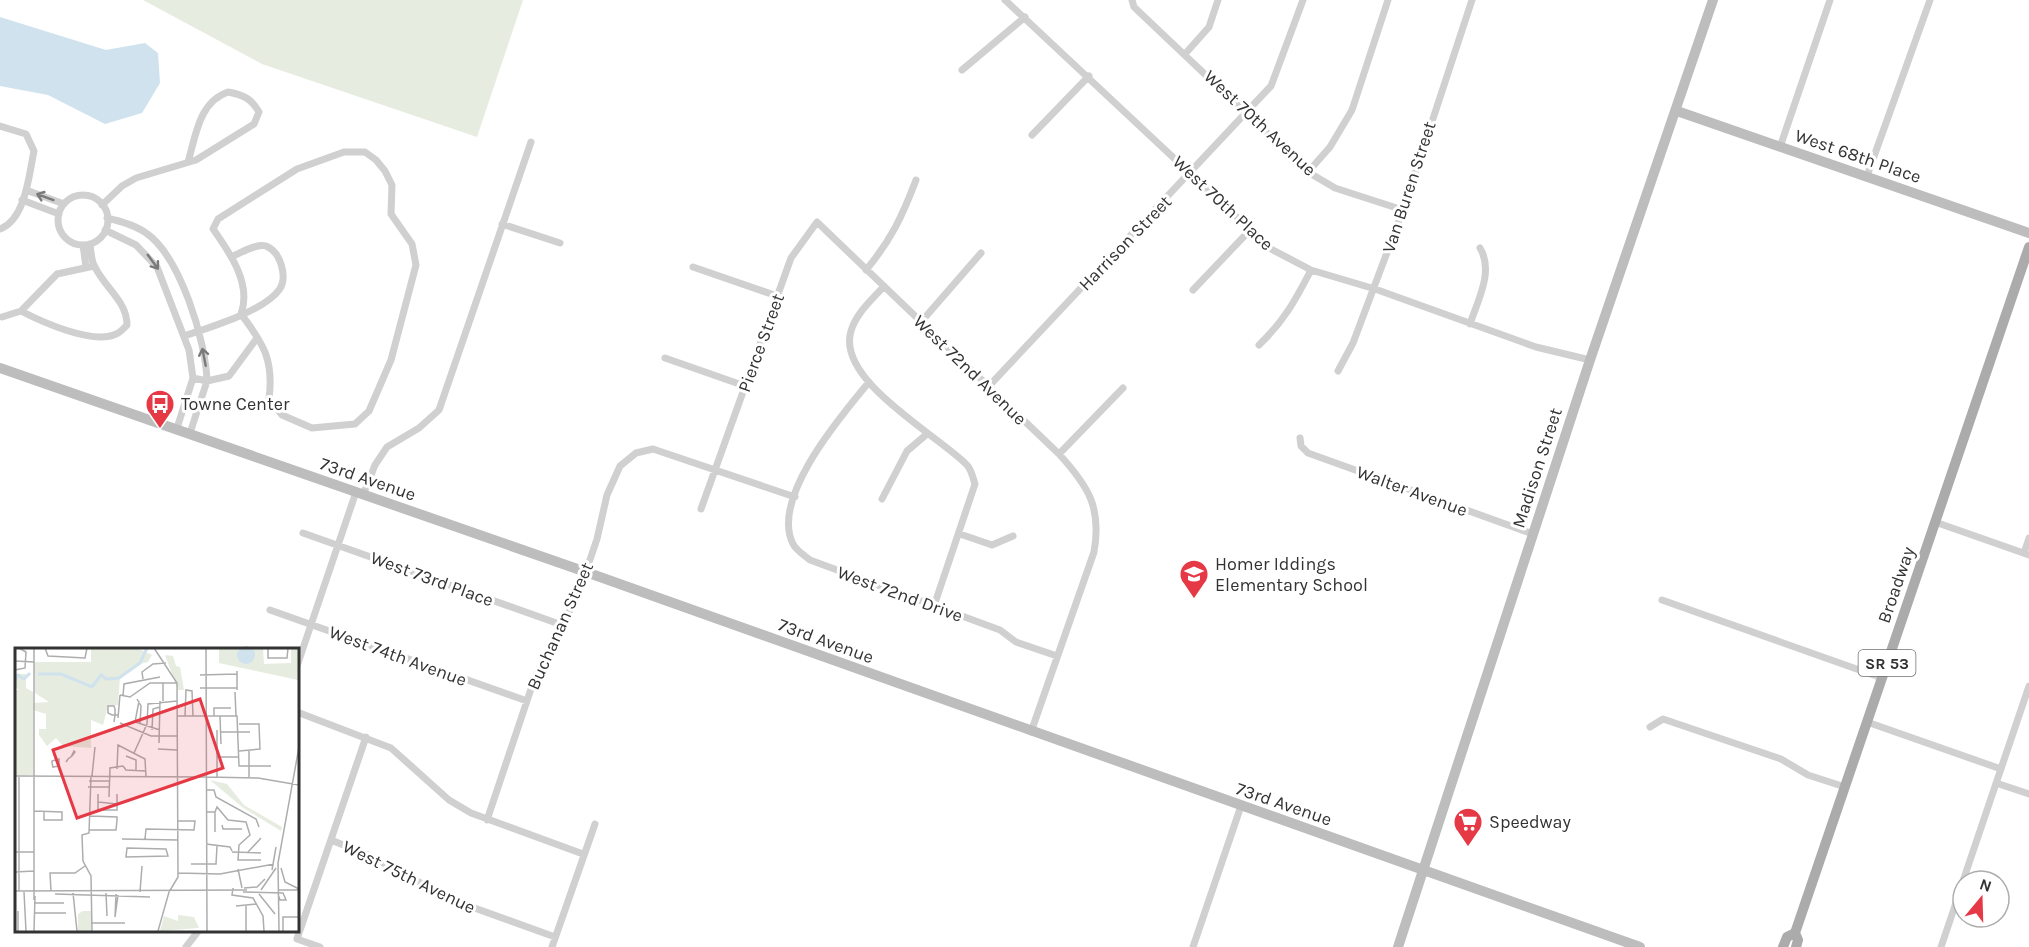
<svg xmlns="http://www.w3.org/2000/svg" width="2029" height="947" viewBox="0 0 2029 947" font-family="Karla,sans-serif">
<style>
.green{fill:#e6ecdf}
.water{fill:#cfe2ee}
.lines{fill:none;stroke-linecap:round;stroke-linejoin:round}
.street{stroke:#d0d0d0;stroke-width:7}
.secondary{stroke:#bdbdbd;stroke-width:10}
.primary{stroke:#ababab;stroke-width:10}
.oneway{stroke:#7a7a7a}
.labels{text-anchor:middle;dominant-baseline:central;stroke-width:6;stroke-linejoin:round;paint-order:stroke}
.shield{fill:#fff;stroke:#707070;stroke-width:1.5}
.shield-label{font-size:16px;font-weight:bold;fill:#333}
.street-label{font-size:18px;fill:#333;stroke:#fff}
.poi-label{font-size:18px;fill:#333;stroke:#fff;text-anchor:start}
.inset-river{fill:none;stroke:#cfe2ee;stroke-width:3}
.inset-road{fill:none;stroke:#adadad;stroke-width:1.5}
.view{fill:#e63946;fill-opacity:0.15;stroke:#e63946;stroke-width:3}
.inset-edge{fill:none;stroke:#333;stroke-width:3}
</style>
<rect width="100%" height="100%" fill="#fff"/>
<path class="green" d="M143 0H523L477 137 262 64Z"/>
<path class="water" d="M0 17 106 50 145 43 158 53 160 83 142 113 105 124 48 95 0 86Z"/>
<g class="lines">
<path class="street" d="M1005 0 1271 249 1311 270 1375 289 1536 347 1590 360
M1132 0 1134 7 1308 172 1335 188 1403 210
M1185 54 1209 27 1218 0
M962 70 1025 17
M0 126 26 134 34 151C29 174 26 219 0 229
M1032 135 1089 76
M1780 147 1830 0
M344 152H365L376 160 385 171 392 185 391 214 412 244 416 265 391 360 369 411 355 424 312 428 282 415 269 399C274 361 264 344 241 314 252 284 230 253 213 229L218 219 297 169Z
M1308 172 1330 147 1352 110 1388 0
M1867 176 1930 0
M26 190 64 204
M58 220a25 25 0 1 1 50 0a25 25 0 1 1-50 0Z
M22 200 59 214
M102 205 122 186 136 178 196 160 254 124 259 112C251 98 243 95 228 92 199 102 196 135 188 162
M107 218C120 221 135 225 146 233 180 256 206 341 207 381L190 433
M502 224 560 243
M105 230 136 245 157 267 189 350 193 378 177 428
M83 245 86 267
M693 267 777 296
M866 270C891 240 902 217 916 180
M884 286C872 300 856 313 851 331 836 380 936 434 966 464 971 468 973 478 975 484L934 606
M1193 290 1250 230
M21 311C42 322 93 345 116 334 120 333 124 328 127 325 127 301 105 288 95 267 91 261 91 251 90 244
M2 317 21 311 57 274 94 266
M921 322 981 253
M1470 324C1478 300 1494 271 1480 248
M184 336C208 328 264 311 279 290 288 278 281 252 266 246 256 243 241 253 231 257
M1259 345C1284 321 1295 301 1311 270
M665 358 745 386
M1338 371 1353 343 1403 210 1472 0
M193 378 207 381 229 376 257 338
M869 382C841 416 770 498 793 544 796 550 805 556 810 560L1000 630 1016 642 1057 656
M988 387 1271 86 1303 0
M1300 438 1301 446 1308 453 1533 534
M1059 454 1123 388
M363 495 375 465 387 447 419 428 439 410 531 142
M882 499 907 451 927 434
M701 509 791 258 817 222 1059 454C1088 486 1102 507 1094 552L1031 732
M1935 522 2029 555
M303 533 562 625
M960 534 992 545 1013 536
M2024 553 2029 538
M1662 600 1882 678
M270 610 527 701
M297 666 356 492
M297 712 391 748 449 800 471 813 583 854
M1867 722 2001 769
M1650 727 1663 719 1781 759 1808 775 1845 787
M1996 783 2029 794
M487 820 535 677 578 595 597 539 607 495 620 466 636 453 653 449 795 497
M331 840 368 855 455 901 555 937
M1963 881 2029 686
M186 947 199 930
M320 947 297 939 366 737
M552 947 595 824
M1193 947 1241 806
M1941 947 1963 882"/>
<path class="secondary" d="M1677 111 2029 233
M0 368 586 572 1640 947
M1398 947 1590 360 1713 0"/>
<path class="primary" d="M1783 947 1787 937 1795 933
M1796 947 1798 940 1795 933 2029 247"/>
</g>
<defs><path id="oneway-shaft" d="M-6 0H5M1.5-3L5.5 0L1.5 3" fill="none" stroke-width="1.6" stroke-linecap="round" stroke-linejoin="round" transform="scale(1.5)"/></defs>
<g class="oneway">
<use href="#oneway-shaft" transform="translate(45 197) rotate(-160)"/>
<use href="#oneway-shaft" transform="translate(153 262) rotate(54)"/>
<use href="#oneway-shaft" transform="translate(204 357) rotate(-101)"/>
</g>
<defs>
<g id="bus-pin" transform="scale(1.5)"><path d="M0 17L-7.5 6A9.5 9.5 0 1 1 7.5 6Z" fill="#e63946" stroke="#fff"/><path d="M-5-6H5V4H4V6H2V4H-2V6H-4V4H-5ZM-3.5-4V0h7V-4ZM-3.5 1.2v1.5H-2V1.2ZM2 1.2v1.5H3.5V1.2Z" fill="#fff"/></g>
<g id="school-pin" transform="scale(1.5)"><path d="M0 17L-7.5 6A9.5 9.5 0 1 1 7.5 6Z" fill="#e63946" stroke="#fff"/><path d="M0-5L7-2L0 1L-7-2ZM-4 1L0 2.5L4 1V4Q0 6-4 4Z" fill="#fff"/></g>
<g id="supermarket-pin" transform="scale(1.5)"><path d="M0 17L-7.5 6A9.5 9.5 0 1 1 7.5 6Z" fill="#e63946" stroke="#fff"/><path d="M-6-5.5h2.5l.6 2H6L4.5 2H-2.5L-4.4-4H-6ZM-1.5 3.2a1.3 1.3 0 1 0 .1 0ZM3 3.2a1.3 1.3 0 1 0 .1 0Z" fill="#fff"/></g>
</defs>
<g fill-rule="evenodd">
<use href="#bus-pin" x="160" y="404"/>
<use href="#school-pin" x="1194" y="574"/>
<use href="#supermarket-pin" x="1468" y="822"/>
</g>
<g class="labels">
<rect class="shield" x="1858.5" y="650" width="57" height="26" rx="4.5"/>
<g class="shield-label">
<text x="1887" y="663">SR 53</text>
</g>
<g class="street-label">
<text transform="translate(1260 123) rotate(43)">West 70th Avenue</text>
<text transform="translate(1858 156) rotate(19)">West 68th Place</text>
<text transform="translate(1409 187) rotate(-72)">Van Buren Street</text>
<text transform="translate(1223 203) rotate(43)">West 70th Place</text>
<text transform="translate(1125 243) rotate(-46)">Harrison Street</text>
<text transform="translate(761 343) rotate(-70)">Pierce Street</text>
<text transform="translate(970 370) rotate(44)">West 72nd Avenue</text>
<text transform="translate(1537 468) rotate(-72)">Madison Street</text>
<text transform="translate(368 479) rotate(19)">73rd Avenue</text>
<text transform="translate(1412 491) rotate(20)">Walter Avenue</text>
<text transform="translate(432 579) rotate(20)">West 73rd Place</text>
<text transform="translate(1896 585) rotate(-71)">Broadway</text>
<text transform="translate(900 594) rotate(20)">West 72nd Drive</text>
<text transform="translate(560 626) rotate(-66)">Buchanan Street</text>
<text transform="translate(826 641) rotate(20)">73rd Avenue</text>
<text transform="translate(398 656) rotate(20)">West 74th Avenue</text>
<text transform="translate(1284 804) rotate(19)">73rd Avenue</text>
<text transform="translate(409 877) rotate(26)">West 75th Avenue</text>
</g>
<g class="poi-label">
<text x="181" y="404">Towne Center</text>
<text x="1215" y="564">Homer Iddings<tspan x="1215" dy="21">Elementary School</tspan></text>
<text x="1489" y="822">Speedway</text>
</g>
</g>
<g transform="translate(15 648)">
<rect width="284" height="284" fill="#fff"/>
<path d="M76 0H122L137 7 133 14 121 17 105 29 103 57 93 58 88 77 76 72V100L48 98 41 90 32 98 24 87V81H31V66L18 62V127L0 128V42H4L0 39 1 26H11V40L18 44V55L34 54 20 45 19 14H76ZM204 0H248L249 16 276 15V0H283V32L204 15ZM150 7 158 8 161 18 165 19 169 42H163ZM195 132 212 136 229 157 267 179 266 183 227 159ZM68 263H76V283H63V266ZM163 267 179 269 184 280 145 283 149 268 163 273Z" fill="#e6ecdf"/>
<path d="M222 7a9 9 0 1 1 18 0a9 9 0 1 1-18 0Z" fill="#cfe2ee"/>
<path class="inset-river" d="M23 26H46L77 39 86 27 91 31 104 30 125 15 132 0M0 32 3 27 9 31 15 25"/>
<path class="inset-road" d="M19 0V252M30 0 33 8 70 10 72 0M139 0 162 35 163 229 154 244 143 283M191 0 192 283M253 0V10H272L273 0M0 13 19 14M0 22 10 20 11 4 4 0M222 23V42M185 27 222 26M128 31 127 24 138 16 151 15M148 35V53M185 40H222M220 44 221 68M105 47 115 49 135 35H162M108 48 109 36 145 29M122 51 126 58 125 76M124 53 120 74 145 82M162 68H222L224 118H256M170 68 171 42 177 43 178 68M199 68V60H216M205 68 206 96M103 70 105 47M99 74 100 67V61L99 58H93V65L97 67H103M105 75 136 88H162M224 76H244L245 101 224 103M137 82 138 61 145 59M202 82V129M206 84H235M144 95 145 53M143 101 162 102M234 102V129M119 105 132 76 133 56 162 53M111 108 121 112V122M202 109H224M51 114 53 111 57 108 60 104 59 103 56 109M108 118 111 122 131 123M38 119 44 118V111L37 113V115L38 119V120M102 121 103 97 130 111 131 129M0 128 192 129M4 128V243M76 128 74 185 67 187 68 213 76 228 77 283M77 128 80 99M192 129 243 130 284 137M74 133H95M73 139H94M191 142H199L201 149 241 171 244 179M83 146V162H102V146M94 149 95 120 108 118M83 154 102 156M19 163 47 164V172H29V163M191 164H200L202 159 213 172 231 174 235 187 224 197 223 212H246M200 164V184M207 177 208 181H227M74 182H101L102 172V169L75 168M107 191 163 192M130 191 131 181 179 182 180 173H163M191 196 215 199 217 203M112 200 151 201 153 208 111 209ZM0 204H19M217 204 246 205M233 204 246 190M176 216H201L202 198M266 220 270 234 284 241M223 221 227 240M257 222 261 199M0 224 19 223M163 225 205 226 259 216M218 240 217 247 238 250 248 268 249 283M229 240 242 239 250 231M246 242 261 220M263 242H284M0 243 232 242M36 243 35 225H60L70 218M9 244 11 283M125 244 127 218M228 244 268 245 271 252H265L263 246M58 245 62 283M91 245 92 268M40 246 135 249M101 246 100 269 103 247M244 246 260 266M19 255H49M221 258 241 256M231 258V283M3 263V283M19 265H51M76 275H110M19 283 20 248M264 283 263 215 284 99M268 283V269H284"/>
<path class="view" d="M185 51 208 120 62 170 38 102Z"/>
<rect width="284" height="284" class="inset-edge"/>
</g>
<g transform="translate(1981 899) rotate(19)"><circle r="28" fill="#ffffff" stroke="#adadad" stroke-width="1.5"/>
<path d="M0-4.5L10 22L0 15L-10 22Z" fill="#e63946"/>
<text y="-9" font-size="16" font-weight="bold" text-anchor="middle" fill="#333333">N</text>
</g>
</svg>
